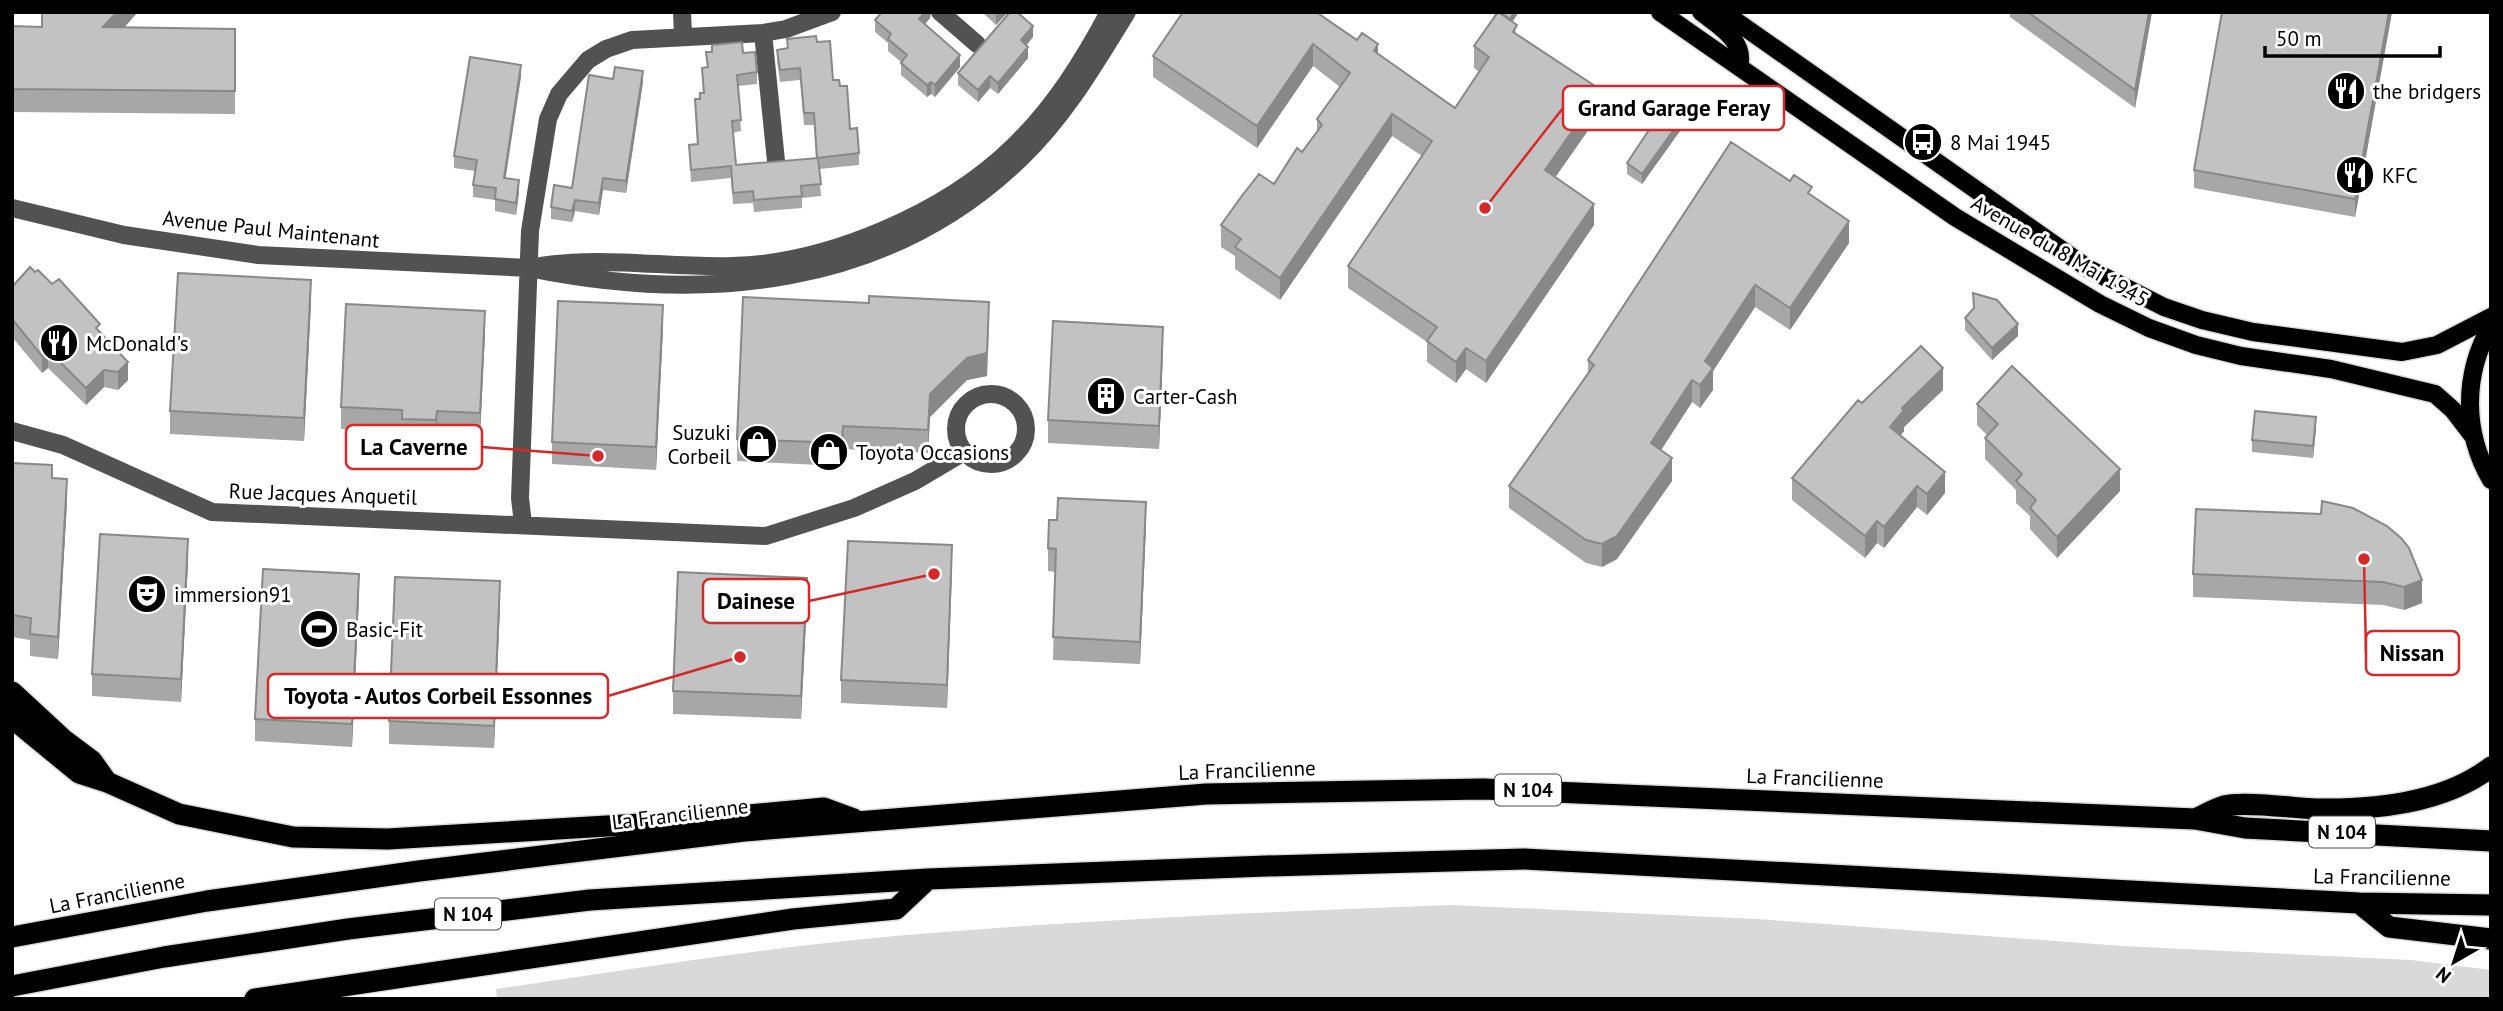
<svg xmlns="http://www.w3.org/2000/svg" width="2503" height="1011" viewBox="0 0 2503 1011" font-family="'PT Sans',sans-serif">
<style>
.green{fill:#d9d9d9}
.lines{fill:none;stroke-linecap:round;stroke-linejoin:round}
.major-casing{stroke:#dbdbdb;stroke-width:21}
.highway-casing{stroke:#dbdbdb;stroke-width:24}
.minor{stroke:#525252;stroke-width:18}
.major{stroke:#000;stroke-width:18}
.highway{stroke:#000;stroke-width:21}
.wall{fill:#a7a7a7}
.shaded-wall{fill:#888}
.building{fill:#c2c2c2;stroke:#888;stroke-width:2}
.labels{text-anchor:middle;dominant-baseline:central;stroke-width:6;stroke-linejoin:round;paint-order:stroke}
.shield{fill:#fff;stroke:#4c4c4c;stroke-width:2}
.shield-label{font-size:19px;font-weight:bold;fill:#000}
.poi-label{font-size:21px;fill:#000;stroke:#fff;text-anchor:start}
.street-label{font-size:21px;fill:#000;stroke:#fff}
.leader{fill:none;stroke:#d62828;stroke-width:2.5}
.callout-dot{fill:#d62828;stroke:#fff;stroke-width:2.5}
.callout{fill:#fff;stroke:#d62828;stroke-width:2.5}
.callout-label{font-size:23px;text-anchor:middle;font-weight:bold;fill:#000}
</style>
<rect width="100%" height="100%" fill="#fff"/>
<path class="green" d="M1450 905 1757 919 2123 946 2411 960 2491 970V999H497L496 989C629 969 762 948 895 936 1080 920 1265 912 1450 905Z"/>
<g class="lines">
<g class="major-casing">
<path id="major" d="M1660 12 1955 217 2100 304 2149 328 2196 345 2241 356 2331 369 2435 394 2453 410 2473 436
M1701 12C1719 26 1746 41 1739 67
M1723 12 2089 269 2164 307 2202 320 2253 332 2402 352 2437 345 2491 317
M2491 326C2463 374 2463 432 2491 480"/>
</g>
<g class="highway-casing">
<path id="highway" d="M12 692 64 740 92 761 107 782
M12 718 79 773 107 782 179 814 293 837 388 839 675 822 824 808 854 819
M2195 819C2204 815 2214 809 2224 806 2244 801 2293 808 2316 809 2374 810 2443 804 2491 767
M2359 903 2389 927 2491 939
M12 937 207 901 419 871 744 831 1206 794 1483 789 2195 819 2245 828 2491 841
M12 986 164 957 348 929 590 900 928 879 1266 866 1524 859 2359 903 2491 905
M255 999 793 919 896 909 928 879"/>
</g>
<path class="minor" d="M682 12 683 35
M940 12 977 44
M763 33 776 161
M12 208 124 235 258 255 529 268C704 304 887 288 1021 158 1065 116 1095 64 1127 12
M541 266C603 256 669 268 732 266 827 264 946 213 1014 146 1054 107 1083 61 1109 12
M956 429a35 35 0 1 1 70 0a35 35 0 1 1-70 0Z
M12 431 63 445 212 512 766 536 854 508 915 481 964 452
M523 524 520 498 530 231 548 119 559 94 588 60 606 49 632 40 763 33 786 29 832 12"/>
<use href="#major" class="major"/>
<use href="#highway" class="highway"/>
</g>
<path class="wall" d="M42 12H160L137 13 124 28 235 29V114L12 112V26L42 27Z
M882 12H931L930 18 925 24 960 67 935 97 931 94 927 97 901 75V62L888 51V43L875 32V20Z
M982 12H1008L996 25Z
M1183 12 1378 54 1455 108 1479 72 1474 68V46L1495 15 1491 12H1519L1512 22 1517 35 1601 112 1555 177 1594 225 1486 383 1466 369 1456 383 1427 362V342L1348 288V266L1422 156 1392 136 1280 300 1235 269V256L1221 247V225L1274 184 1302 152 1317 131V119L1340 87 1313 66 1257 148 1153 77V56Z
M2010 12H2152L2135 108 2010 17Z
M2222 12H2392L2355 217 2194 188V170Z
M1033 37 1026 45 1028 58 998 94 990 88 978 102 958 85V73Z
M787 39 817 42 833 80 859 153V165L819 169 821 196 802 198V208L754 212 753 203 733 204 731 178 691 182 689 145 697 144 695 99H700V93H703L702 68 707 67 706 52 743 53 757 72V84L738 86 741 131 733 133 736 165 816 158 814 125H804L800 80 780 82 777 61V50L787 48Z
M521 76 505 178 519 192 516 215 495 211V200L473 197V185L475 171 454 168V156Z
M643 82 626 193 603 190 599 215 575 211 572 222 551 219V207L572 188Z
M1690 117 1642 184 1627 174V163Z
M1790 181 1812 196 1849 243 1790 330 1755 307 1713 371V390L1700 408 1692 402 1661 450 1672 481 1617 559 1602 567 1586 563 1509 508V486L1588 374V360Z
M35 272 52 284 100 332 128 380 118 390 104 387 86 405 48 368 42 373 12 337V287Z
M1973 293 2018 336 1992 360 1965 330V318L1973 309Z
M311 302 304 441 170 434V411Z
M989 324 987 376 967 380 930 417 928 453 843 449 842 466 737 461V439Z
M663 328 656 470 552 464V442Z
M485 333 480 435 437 434 436 443 402 441V432L341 429V407Z
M1163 350 1159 449 1048 443V420Z
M1943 390 1904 427V431L1901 435 1945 493 1927 515 1917 507 1884 548 1877 543 1865 558 1792 500V478L1862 403Z
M1977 404 2120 491 2057 558 2030 529V516L2016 503V490L1985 459V438L1987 435 1977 425Z
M2316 429 2313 458 2252 452V440Z
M12 463 52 478 67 501 58 659 30 656V640L12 637Z
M2321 514 2422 603 2404 610 2383 605 2193 597V574Z
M1146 524 1140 664 1053 660 1055 572 1048 571V548Z
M188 562 181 702 92 696V674Z
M952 567 947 708 841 703V680Z
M359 596 352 747 255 741V719Z
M807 601 801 719 673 714V691Z
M500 604 494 748 389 744V721Z"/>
<path class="shaded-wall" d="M117 12 137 13 103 50V27Z
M925 12H931L930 18 919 31V19Z
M998 12H1008L996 25V14Z
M1514 12H1519L1510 25V19Z
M2149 12H2152L2135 108V90Z
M2389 12H2392L2355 217V199Z
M1033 26V37L1021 52V40Z
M1313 44V66L1257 148V126Z
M1378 44V66L1374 51Z
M1028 47V58L998 94V83Z
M960 55V67L935 97V85Z
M521 65V76L504 189V178Z
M643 71V82L626 193V181Z
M990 76V88L978 102V90Z
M931 82V94L927 97V85Z
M1601 90V112L1545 192V170Z
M1690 107V117L1642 184V174Z
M1392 114V136L1280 300V278Z
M603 178V190L599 215V203Z
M519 180V192L516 215V203Z
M575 200V211L572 222V211Z
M1594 204V225L1486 383V361Z
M1849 221V243L1790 330V308Z
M311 280V302L304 441V418Z
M1755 285V307L1713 371V390L1700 408V385L1705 361Z
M989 302 987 376 967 380 930 417 928 453V430L930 394Z
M663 305V328L656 470V447Z
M485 311V333L480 435V413Z
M2018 324V336L1992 360V348Z
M1163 327V350L1159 449V426Z
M1466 348V369L1456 383V362Z
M48 350V368L42 373V356Z
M128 362V380L118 390V372Z
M1943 368V390L1904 427V431L1890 448V427L1902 408Z
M104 370V387L86 405V388Z
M1692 380V402L1651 466V443Z
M437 411V434L436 443V420Z
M2316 417V429L2313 458V446Z
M1672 458V481L1617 559 1602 567V544Z
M2120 469V491L2057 558V537Z
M1945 472V493L1927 515V494Z
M67 479V501L58 659V637Z
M1917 486V507L1884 548V527Z
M1146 502V524L1140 664V642Z
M1877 521V543L1865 558V536Z
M188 539V562L181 702V679Z
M952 545V567L947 708V685Z
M359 574V596L352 747V724Z
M807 578V601L801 719V696Z
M2422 580V603L2404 610V587Z
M500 581V604L494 748V726Z"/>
<path class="building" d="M42 12H117L103 27 235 29V91L12 89V26L42 27Z
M882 12H925L919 19 960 55 935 85 931 82 927 85 901 63 907 55 888 39 891 34 875 20Z
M1010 12H1017L1033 26 1021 40 1028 47 998 83 990 76 978 90 958 73Z
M1183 12H1316L1357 40 1362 33 1378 44 1374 51 1455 108 1489 57 1474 46 1498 12 1517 25 1513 32 1601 90 1545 170 1594 204 1486 361 1466 348 1456 362 1427 341 1437 327 1348 266 1432 141 1392 114 1280 278 1235 247 1241 239 1221 225 1241 197 1259 174 1274 184 1297 148 1302 152 1322 125 1317 119 1350 73 1313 44 1257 126 1153 56Z
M1500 12H1514L1510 19Z
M2028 12H2149L2135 90Z
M2222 12H2389L2355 199 2194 170Z
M816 36 817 42 830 41 833 80H839L840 86H847L850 129 857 128 859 153 817 158 814 113H804L800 68 780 70 777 50 788 48 787 39Z
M742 42 743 53 755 52 757 72 737 75 741 120 732 121 736 165 818 158 821 184 801 186 802 196 754 200 753 191 733 193 731 166 691 170 689 145 698 144 695 99H700V93H704L702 68 708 67 706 52H712V45Z
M470 57 521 65 504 178 519 180 516 203 495 199 496 188 473 185 477 160 454 156Z
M615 67 643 71 626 181 603 178 599 203 575 200 572 211 551 207 554 185 572 188 589 75 613 79Z
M1673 94 1690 107 1642 174 1627 163Z
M1731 142 1790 181 1794 175 1812 187 1808 193 1849 221 1790 308 1755 285 1705 361 1713 368 1700 385 1692 380 1651 443 1672 458 1617 536 1602 544 1586 540 1509 486 1594 365 1588 360Z
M30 267 35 272 38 270 52 284 59 279 100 324 96 328 128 362 118 372 104 370 86 388 48 350 42 356 12 319V287Z
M178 273 311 280 304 418 170 411Z
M1973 293 1997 300 2018 324 1992 348 1965 318 1974 308Z
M869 296 989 302 987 353 967 358 930 394 928 430 843 426 842 443 737 439 743 297 869 303Z
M558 301 663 305 656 447 552 442Z
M346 304 485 311 480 413 437 411 436 420 402 419V410L341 407Z
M1053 321 1163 327 1159 426 1048 420Z
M1921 346 1943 368 1902 408 1904 410 1890 427 1945 472 1927 494 1917 486 1884 527 1877 521 1865 536 1792 478 1858 400 1862 403Z
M2012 366 2120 469 2057 537 2030 508 2036 500 2016 481 2022 474 1985 438 1998 424 1977 404Z
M2255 411 2316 417 2313 446 2252 440Z
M12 463 52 465V478L67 479 58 637 30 634 31 618 12 615Z
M1058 498 1146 502 1140 642 1053 637 1056 549 1048 548 1049 520H1057Z
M2322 501 2353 508 2387 526 2401 538 2409 548 2422 580 2404 587 2383 582 2193 574 2196 509 2321 514Z
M100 534 188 539 181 679 92 674Z
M848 541 952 545 947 685 841 680Z
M263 569 359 574 352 724 255 719Z
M678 572 807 578 801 696 673 691Z
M395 577 500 581 494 726 389 721Z"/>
<defs>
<g id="restaurant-disc" transform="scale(2.0125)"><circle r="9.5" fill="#000" stroke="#fff"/><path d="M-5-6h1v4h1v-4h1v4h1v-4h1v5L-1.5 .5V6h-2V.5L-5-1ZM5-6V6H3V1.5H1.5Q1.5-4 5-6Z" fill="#fff"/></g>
<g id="bus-disc" transform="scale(2.0125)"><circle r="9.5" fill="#000" stroke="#fff"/><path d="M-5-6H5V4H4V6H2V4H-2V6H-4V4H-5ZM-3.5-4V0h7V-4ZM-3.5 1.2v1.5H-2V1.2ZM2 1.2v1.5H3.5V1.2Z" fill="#fff"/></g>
<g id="building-disc" transform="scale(2.0125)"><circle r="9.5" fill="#000" stroke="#fff"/><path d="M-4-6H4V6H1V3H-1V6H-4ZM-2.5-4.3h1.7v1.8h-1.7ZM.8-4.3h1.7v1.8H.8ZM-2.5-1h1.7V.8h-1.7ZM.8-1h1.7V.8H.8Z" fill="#fff"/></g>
<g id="shop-disc" transform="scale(2.0125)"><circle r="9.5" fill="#000" stroke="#fff"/><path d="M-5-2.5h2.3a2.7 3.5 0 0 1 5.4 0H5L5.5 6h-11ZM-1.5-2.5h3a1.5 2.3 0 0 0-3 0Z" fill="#fff"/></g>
<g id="theatre-disc" transform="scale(2.0125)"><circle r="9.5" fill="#000" stroke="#fff"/><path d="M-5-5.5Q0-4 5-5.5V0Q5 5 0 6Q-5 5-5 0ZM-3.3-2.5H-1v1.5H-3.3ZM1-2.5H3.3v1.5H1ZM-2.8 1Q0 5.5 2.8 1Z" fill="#fff"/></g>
<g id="stadium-disc" transform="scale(2.0125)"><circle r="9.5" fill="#000" stroke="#fff"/><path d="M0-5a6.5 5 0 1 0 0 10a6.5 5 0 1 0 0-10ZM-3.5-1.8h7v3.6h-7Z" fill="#fff"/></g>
</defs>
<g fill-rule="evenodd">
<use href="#restaurant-disc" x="2346" y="91"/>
<use href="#bus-disc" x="1923" y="142"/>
<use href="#restaurant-disc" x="2355" y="175"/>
<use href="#restaurant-disc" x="59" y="343"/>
<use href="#building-disc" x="1106" y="396"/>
<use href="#shop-disc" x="758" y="444"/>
<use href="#shop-disc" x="829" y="452"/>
<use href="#theatre-disc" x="147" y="594"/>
<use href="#stadium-disc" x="319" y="629"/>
</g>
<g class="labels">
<g class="shield">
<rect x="1495" y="774.5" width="66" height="31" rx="5"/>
<rect x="2309" y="816.5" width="66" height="31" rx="5"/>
<rect x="435" y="898.5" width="66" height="31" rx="5"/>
</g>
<g class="shield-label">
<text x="1528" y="790">N 104</text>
<text x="2342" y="832">N 104</text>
<text x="468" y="914">N 104</text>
</g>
<g class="poi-label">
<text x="2373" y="91">the bridgers</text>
<text x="1950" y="142">8 Mai 1945</text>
<text x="2382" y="175">KFC</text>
<text x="86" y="343">McDonald's</text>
<text x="1133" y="396">Carter-Cash</text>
<text x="731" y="432" text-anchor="end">Suzuki<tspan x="731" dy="24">Corbeil</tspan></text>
<text x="856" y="452">Toyota Occasions</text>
<text x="174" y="594">immersion91</text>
<text x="346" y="629">Basic-Fit</text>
</g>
<g class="street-label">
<text transform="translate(271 229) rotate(6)">Avenue Paul Maintenant</text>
<text transform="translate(2060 251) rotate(30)">Avenue du 8 Mai 1945</text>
<text transform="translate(323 494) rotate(2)">Rue Jacques Anquetil</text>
<text transform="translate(1247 770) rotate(-2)">La Francilienne</text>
<text transform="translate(1815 778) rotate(2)">La Francilienne</text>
<text transform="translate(680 814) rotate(-7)">La Francilienne</text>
<text transform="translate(2382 877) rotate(1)">La Francilienne</text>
<text transform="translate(117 893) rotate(-11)">La Francilienne</text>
</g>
</g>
<path class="leader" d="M1485 208L1563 108M598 456L482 447M934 574L809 601M2364 559L2366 653M740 657L608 696"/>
<g class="callout-dot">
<circle cx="1485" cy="208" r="7"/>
<circle cx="598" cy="456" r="7"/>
<circle cx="934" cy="574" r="7"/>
<circle cx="2364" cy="559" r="7"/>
<circle cx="740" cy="657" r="7"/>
</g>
<g class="callout">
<rect x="1563" y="86" width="221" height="44" rx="7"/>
<rect x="346" y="425" width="136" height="44" rx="7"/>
<rect x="703" y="579" width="106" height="44" rx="7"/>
<rect x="2366" y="631" width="93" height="44" rx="7"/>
<rect x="268" y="674" width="340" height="44" rx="7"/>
</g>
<g class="callout-label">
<text x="1674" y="116">Grand Garage Feray</text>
<text x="414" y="455">La Caverne</text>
<text x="756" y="609">Dainese</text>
<text x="2412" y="661">Nissan</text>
<text x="438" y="704">Toyota - Autos Corbeil Essonnes</text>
</g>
<rect width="2503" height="1011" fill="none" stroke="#000000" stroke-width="28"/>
<g transform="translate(2454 962) rotate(219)" stroke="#ffffff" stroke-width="5" paint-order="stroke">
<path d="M0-5L12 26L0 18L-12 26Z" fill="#000000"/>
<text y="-10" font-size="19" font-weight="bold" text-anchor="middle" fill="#000000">N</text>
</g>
<path d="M2265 46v10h175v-10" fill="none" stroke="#000000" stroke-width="3.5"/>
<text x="2276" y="46" font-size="21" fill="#000000" stroke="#ffffff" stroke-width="5" paint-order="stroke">50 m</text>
</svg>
